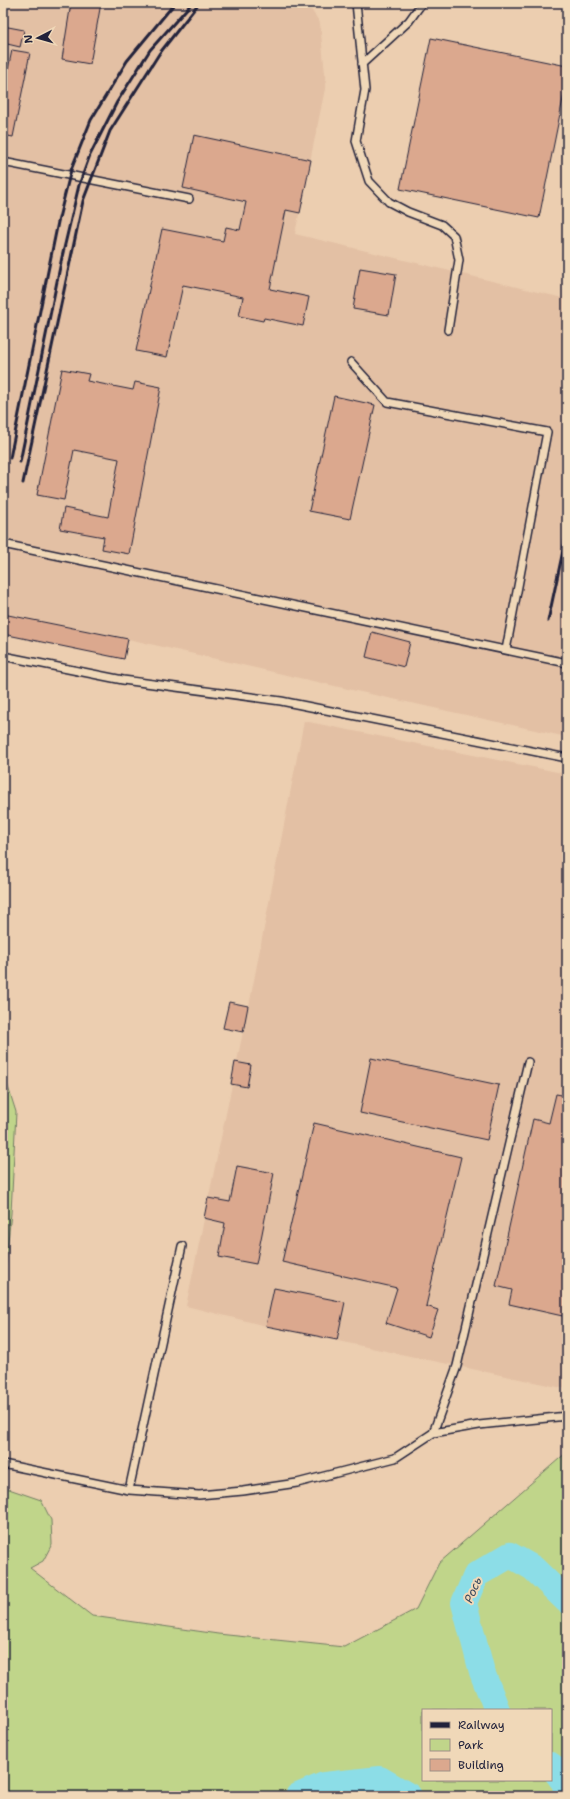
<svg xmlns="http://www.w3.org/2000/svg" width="570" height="1799" viewBox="0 0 570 1799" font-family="'Shantell Sans',sans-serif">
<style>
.built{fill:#e3c0a4}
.green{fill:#c0d58a;stroke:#717c62;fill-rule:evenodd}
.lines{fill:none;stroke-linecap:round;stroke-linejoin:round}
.river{stroke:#8cdde7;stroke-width:26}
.building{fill:#dba88e;stroke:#22223b}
.lane-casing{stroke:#22223b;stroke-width:10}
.lane{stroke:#f0d8b8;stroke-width:7}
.rail{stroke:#22223b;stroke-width:3}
.labels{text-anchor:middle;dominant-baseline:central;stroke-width:4;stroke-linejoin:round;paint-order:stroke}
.water-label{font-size:12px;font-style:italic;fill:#37475d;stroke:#f0d8b8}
</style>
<rect width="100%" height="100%" fill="#ecceb0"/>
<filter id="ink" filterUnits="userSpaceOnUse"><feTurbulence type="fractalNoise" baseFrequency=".025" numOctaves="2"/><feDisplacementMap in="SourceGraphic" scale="8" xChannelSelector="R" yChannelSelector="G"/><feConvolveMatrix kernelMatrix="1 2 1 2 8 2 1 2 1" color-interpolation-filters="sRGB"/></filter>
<g filter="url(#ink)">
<path class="built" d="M3 3H307L320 23 326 84 295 234 567 299V737L361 692 128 639 3 614Z
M304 721 567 774V1389L266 1326 186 1306 243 1032 223 1028 229 1002 249 1006Z"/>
<path class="green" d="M3 1071 16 1112 11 1213 3 1289Z
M567 1452V1796H3V1487L41 1500 51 1520 52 1544 43 1561 30 1568 92 1616 218 1634 344 1647 416 1609 439 1563ZM423 1710H551V1780H423Z"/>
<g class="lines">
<path class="river" d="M497 1710 482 1672 464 1603 476 1575 510 1555 533 1568 567 1601
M551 1765 566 1785 565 1796
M298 1796 324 1785 380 1779 409 1796"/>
</g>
<path class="building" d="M71 3H101L90 64 62 59Z
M3 26 24 30 20 47 3 43Z
M431 38 567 66V79L539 218 400 189Z
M12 50 30 53 13 137 3 135V94Z
M194 135 311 160 300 213 286 210 270 289 309 297 303 326 264 318 263 321 239 316 243 297 183 285 167 357 136 351 162 229 223 241 226 227 240 230 246 202 183 188Z
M360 268 396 274 389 315 353 309Z
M62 369 89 374 87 381 133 390 135 382 161 387 129 554 102 549 104 537 60 529 64 508 108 517 119 459 74 450 64 500 37 495Z
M334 396 375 405 350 519 309 511Z
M3 614 128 639 124 659 3 634Z
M372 632 410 642 404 667 366 657Z
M229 1002 248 1006 243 1032 223 1028Z
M371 1058 499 1085 487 1140 360 1113Z
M235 1062 251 1065 247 1087 231 1084Z
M556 1094 567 1096V1317L509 1304 512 1290 496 1286 533 1119 549 1123Z
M314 1123 461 1157 426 1306 438 1310 429 1337 386 1323 397 1288 282 1262Z
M237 1166 274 1173 256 1264 219 1257 225 1223 204 1218 208 1198 230 1202Z
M274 1288 345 1302 337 1340 266 1326Z"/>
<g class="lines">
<g class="lane-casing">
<path id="lane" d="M356 3 365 90 356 141 369 181 389 202 408 212 442 225 454 236 459 260 448 330
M362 64 409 21 422 3
M3 162 189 199
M351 362 387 402 547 432 506 650
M3 544 567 663
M3 656 123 680 281 701 567 758
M433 1433 457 1366 528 1062
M3 1464 129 1490 199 1495 243 1491 297 1483 395 1458 433 1433 479 1425 567 1416
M129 1490 182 1246"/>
</g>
<use href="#lane" class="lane"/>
<path class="rail" d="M10 458 58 222 71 170 91 120 127 61 175 3
M20 462 62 257 79 185 90 155 117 102 150 50 191 4
M23 483 83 201 110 131 159 54 199 3
M567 618V617
M548 621 567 532"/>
</g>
</g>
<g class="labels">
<g class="water-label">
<text transform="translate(473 1590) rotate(-67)">Рось</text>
</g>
</g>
<rect width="570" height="1799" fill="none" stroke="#f0d8b8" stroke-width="16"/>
<rect x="8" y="8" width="554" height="1783" fill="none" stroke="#22223b" stroke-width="1.5" filter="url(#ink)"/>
<rect x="422" y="1709" width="130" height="72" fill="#f0d8b8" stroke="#9e8f86"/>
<rect x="430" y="1722" width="20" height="6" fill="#22223b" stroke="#9e8f86"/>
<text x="458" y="1729" font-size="12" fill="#22223b">Railway</text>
<rect x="430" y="1739" width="20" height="12" fill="#c0d58a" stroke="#9e8f86"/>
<text x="458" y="1749" font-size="12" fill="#22223b">Park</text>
<rect x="430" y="1759" width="20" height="12" fill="#dba88e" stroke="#9e8f86"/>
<text x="458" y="1769" font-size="12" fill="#22223b">Building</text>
<g transform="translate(38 38) rotate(264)" stroke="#f0d8b8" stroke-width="3" paint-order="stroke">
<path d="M0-3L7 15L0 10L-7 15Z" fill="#22223b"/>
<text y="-6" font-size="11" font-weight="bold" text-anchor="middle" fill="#22223b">N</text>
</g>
</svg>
